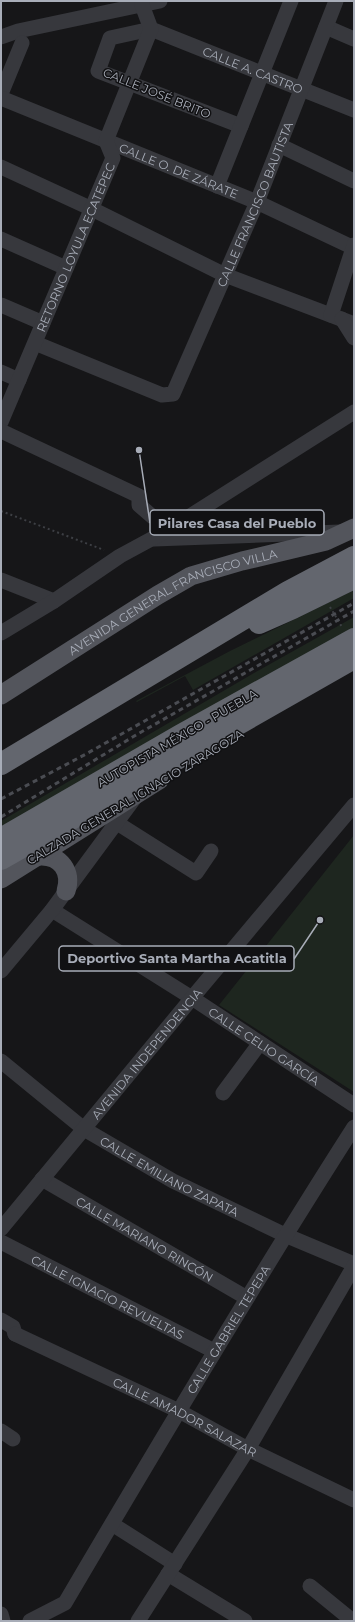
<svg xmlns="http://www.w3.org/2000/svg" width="355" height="1622" viewBox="0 0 355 1622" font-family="Montserrat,sans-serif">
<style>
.green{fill:#1e261f}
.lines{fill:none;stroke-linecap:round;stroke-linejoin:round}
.path{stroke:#3d3f44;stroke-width:2;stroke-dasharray:2 3;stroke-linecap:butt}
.minor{stroke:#37383d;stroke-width:15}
.major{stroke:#53555c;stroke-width:19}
.highway{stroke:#63666e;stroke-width:22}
.rail{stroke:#4a4c52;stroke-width:3;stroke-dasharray:5 4;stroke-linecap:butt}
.labels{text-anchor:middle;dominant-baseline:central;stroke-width:3;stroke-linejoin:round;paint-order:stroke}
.street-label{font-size:12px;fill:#a8adb8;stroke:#111113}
.leader{fill:none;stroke:#a8adb8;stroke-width:1.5}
.callout-dot{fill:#a8adb8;stroke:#111113;stroke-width:1.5}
.callout{fill:#111113;stroke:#a8adb8;stroke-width:1.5}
.callout-label{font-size:13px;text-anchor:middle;font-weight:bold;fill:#a8adb8}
</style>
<rect width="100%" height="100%" fill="#161618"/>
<path class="green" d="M354 590V598L193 690 185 676 137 702 136 701 230 651Z
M354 617V628L1 828V821L254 673Z
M354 835V1092L219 1005Z"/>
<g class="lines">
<path class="path" d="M1 511 104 550
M330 607 342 627"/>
<g class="minor">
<path d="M326 27 354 39"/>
<path d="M1 37 18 31 160 1"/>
<path d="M1 94 22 43"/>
<path id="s1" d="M1 98 257 202 354 248"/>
<path id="s2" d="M241 126 98 71 110 38 151 29 354 110"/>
<path d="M279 145 354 181"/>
<path d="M1 167 92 209 225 275 354 324"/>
<path d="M217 186 291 1"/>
<path d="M1 239 66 268"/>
<path d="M1 305 43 323"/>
<path d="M331 315 354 245"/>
<path d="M342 319 354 338"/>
<path id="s3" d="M35 343 162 395 173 394 257 202 336 1"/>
<path d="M1 372 19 380"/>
<path id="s4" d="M1 422 113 158 106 141 151 29 142 5"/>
<path d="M1 431 139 496V505L168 530"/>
<path d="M154 539 340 532"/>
<path d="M1 580 54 601"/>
<path d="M1 633 54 601 120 556 168 530 354 412"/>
<path d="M117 823 196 873 211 851"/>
<path id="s5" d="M52 910 192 998 354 1105"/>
<path d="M1 971 52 910 136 796"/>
<path id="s6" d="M1 1061 84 1129 173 1181 285 1235 354 1264"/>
<path d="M223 1093 260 1043"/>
<path id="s7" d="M42 1179 247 1298"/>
<path id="s8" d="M1 1229 192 998 354 805"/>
<path id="s9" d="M1 1242 214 1351"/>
<path d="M1 1320 13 1327 15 1334"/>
<path id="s10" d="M15 1334 179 1411 248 1449 354 1500"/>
<path d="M1 1431 13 1439"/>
<path d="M112 1524 175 1564"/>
<path d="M168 1574 245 1621"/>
<path d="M310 1586 348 1617"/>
<path d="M1 1614 3 1621"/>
<path id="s11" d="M30 1621 65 1603C159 1443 254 1283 354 1127"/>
<path d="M138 1621 248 1449 354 1266"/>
</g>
<g class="major">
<path id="s12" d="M1 695 158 595 191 576 242 561 326 541 354 528"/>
<path d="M40 856C61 855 72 872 66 891"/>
<path d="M1 879 159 780"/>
</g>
<path class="highway" d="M259 623 293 608 354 578
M1 764 288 592 354 557
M1 839 181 735 354 639
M1 859 354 658"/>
<path class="rail" d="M1 799 86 754 354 603
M1 817 136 735 354 611"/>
</g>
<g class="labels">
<g class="street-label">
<text stroke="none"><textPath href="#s2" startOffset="340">CALLE A. CASTRO</textPath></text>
<text transform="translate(157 93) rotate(22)">CALLE JOSÉ BRITO</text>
<text stroke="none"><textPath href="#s1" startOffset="192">CALLE O. DE ZÁRATE</textPath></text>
<text stroke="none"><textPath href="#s3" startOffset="355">CALLE FRANCISCO BAUTISTA</textPath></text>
<text stroke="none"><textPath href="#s4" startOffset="190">RETORNO LOYULA ECATEPEC</textPath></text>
<text stroke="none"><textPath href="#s12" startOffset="197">AVENIDA GENERAL FRANCISCO VILLA</textPath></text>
<text transform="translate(177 738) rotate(-30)">AUTOPISTA MÉXICO - PUEBLA</text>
<text transform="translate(135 797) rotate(-31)">CALZADA GENERAL IGNACIO ZARAGOZA</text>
<text stroke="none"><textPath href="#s5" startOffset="252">CALLE CELIO GARCÍA</textPath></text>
<text stroke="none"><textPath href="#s8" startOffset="228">AVENIDA INDEPENDENCIA</textPath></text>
<text stroke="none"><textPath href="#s6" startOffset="205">CALLE EMILIANO ZAPATA</textPath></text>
<text stroke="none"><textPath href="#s7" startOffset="119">CALLE MARIANO RINCÓN</textPath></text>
<text stroke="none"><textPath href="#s9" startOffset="120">CALLE IGNACIO REVUELTAS</textPath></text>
<text stroke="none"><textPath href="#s11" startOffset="358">CALLE GABRIEL TEPEPA</textPath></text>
<text stroke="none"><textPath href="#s10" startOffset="189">CALLE AMADOR SALAZAR</textPath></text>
</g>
</g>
<path class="leader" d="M139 450L150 523M320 920L294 959"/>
<g class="callout-dot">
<circle cx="139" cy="450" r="4"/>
<circle cx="320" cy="920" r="4"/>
</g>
<g class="callout">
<rect x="150" y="510" width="174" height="25" rx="4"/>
<rect x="59" y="946" width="235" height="25" rx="4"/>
</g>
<g class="callout-label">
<text x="237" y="528">Pilares Casa del Pueblo</text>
<text x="177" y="963">Deportivo Santa Martha Acatitla</text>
</g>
<rect width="355" height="1622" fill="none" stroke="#a8adb8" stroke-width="4"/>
</svg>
